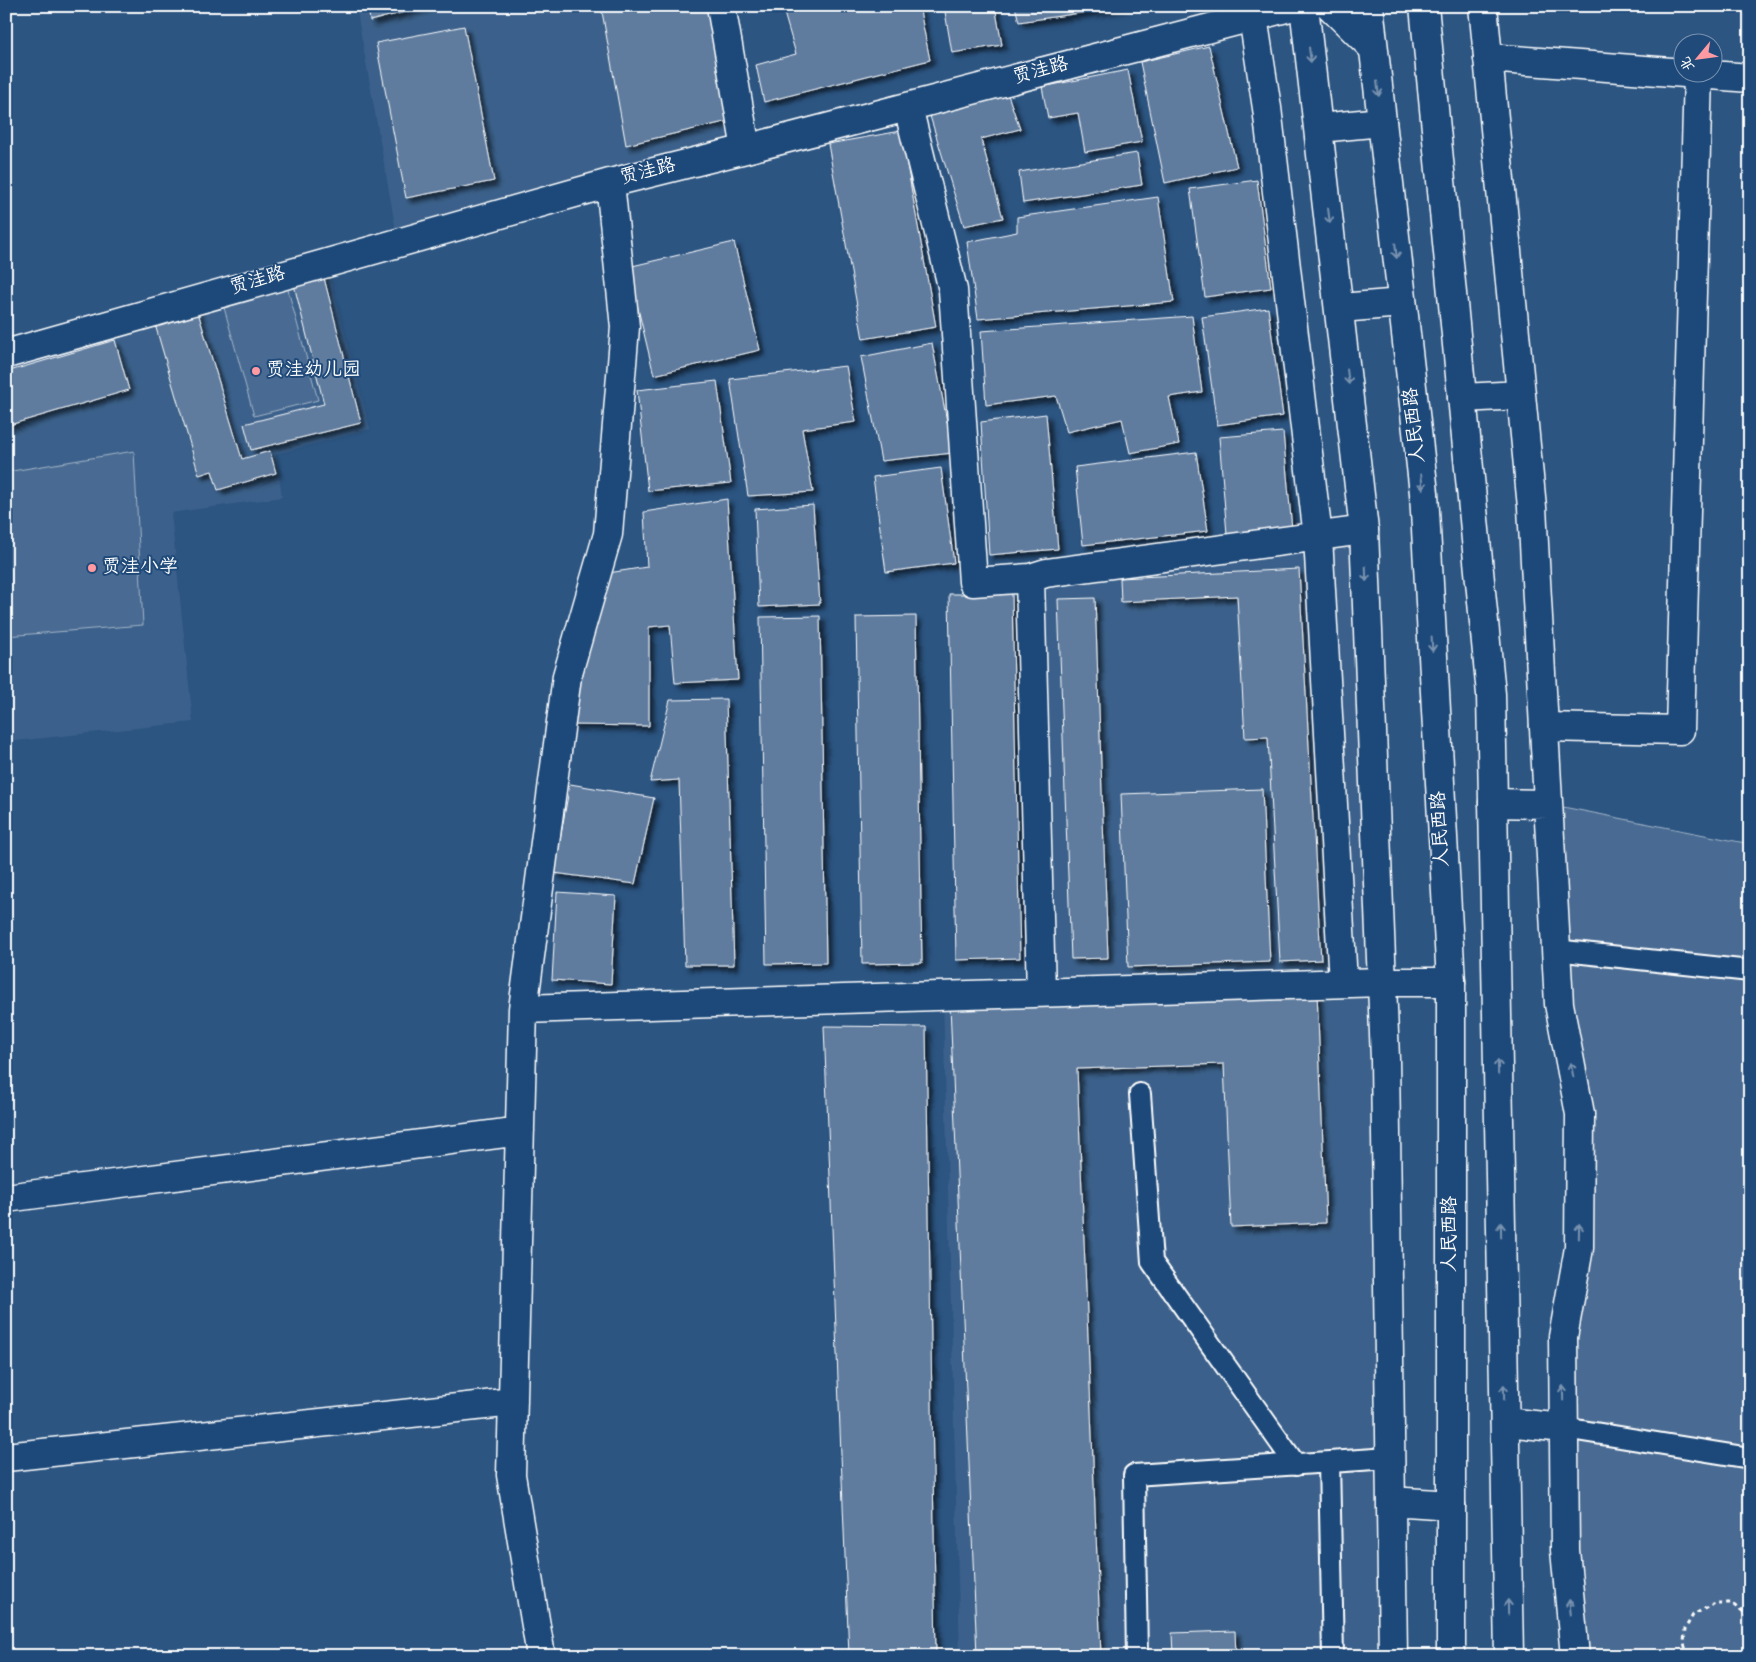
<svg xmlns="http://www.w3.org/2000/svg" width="1756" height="1662" viewBox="0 0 1756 1662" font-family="Dekko,'LXGW WenKai TC',sans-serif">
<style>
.built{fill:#3b618b}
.green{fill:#486b92;stroke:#a4b5c8}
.building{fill:#5e7c9f;stroke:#fff;filter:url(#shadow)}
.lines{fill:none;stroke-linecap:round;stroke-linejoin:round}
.lane-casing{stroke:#fff;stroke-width:24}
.street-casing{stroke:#fff;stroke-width:31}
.secondary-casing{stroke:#fff;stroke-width:31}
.primary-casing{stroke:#fff;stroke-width:31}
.path{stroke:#fff;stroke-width:3;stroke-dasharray:4 4;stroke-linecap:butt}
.lane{stroke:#1f4a7a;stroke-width:20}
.street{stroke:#1f4a7a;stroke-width:28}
.secondary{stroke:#1f4a7a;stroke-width:28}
.primary{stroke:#1f4a7a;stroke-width:28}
.oneway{stroke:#7992af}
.poi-dot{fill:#ff9aa2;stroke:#1f4a7a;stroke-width:2}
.labels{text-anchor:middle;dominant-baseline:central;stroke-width:4;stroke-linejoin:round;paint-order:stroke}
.street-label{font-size:19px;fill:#fff;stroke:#1f4a7a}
.poi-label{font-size:19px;fill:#fff;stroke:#1f4a7a;text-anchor:start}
</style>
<defs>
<filter id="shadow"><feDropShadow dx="4.5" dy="4.5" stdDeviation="2.5" flood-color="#0009"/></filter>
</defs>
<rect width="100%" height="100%" fill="#2c5582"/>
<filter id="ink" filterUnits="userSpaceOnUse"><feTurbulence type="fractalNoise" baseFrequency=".02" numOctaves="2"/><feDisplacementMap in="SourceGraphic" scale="10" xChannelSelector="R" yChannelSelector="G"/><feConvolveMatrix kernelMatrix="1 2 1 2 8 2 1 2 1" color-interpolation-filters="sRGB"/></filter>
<g filter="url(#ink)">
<path class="built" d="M356 6H721L746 149 398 242Z
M326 263 370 429 276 454 282 497 171 513 193 722 6 742V354Z
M1364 530 1393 1656H960L943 995 1052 992 1046 573Z"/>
<path class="green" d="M284 275 318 400 254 416 220 293Z
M134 451 143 625 6 636V472Z
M1548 804 1750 844V1656H1575L1565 1550 1579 1248Z"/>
<path class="building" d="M368 6H428L370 21Z
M601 6H709L729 121 626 145Z
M782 6H919L930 60 764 102 756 65 796 54Z
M944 6H995L1002 45 952 53Z
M1015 6H1128L1019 22Z
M464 26 494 181 406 198 376 43Z
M1209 46 1237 167 1165 183 1140 62Z
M1128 70 1142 142 1085 152 1078 113 1048 118 1042 87Z
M1008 95 1020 129 981 139 1003 218 964 226 930 116Z
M901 131 936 327 863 339 828 144Z
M1137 153 1142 185 1023 203 1019 172Z
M1257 180 1271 288 1205 297 1190 189Z
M1158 197 1174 302 978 319 967 242 1017 232V217Z
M734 242 760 350 654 375 628 267Z
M322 270 361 423 251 450 244 424 324 404 292 277Z
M1268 308 1283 416 1217 425 1202 317Z
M197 309 242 459 270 451 276 473 218 490 212 471 199 475 154 321Z
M1192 316 1202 392 1169 397 1179 444 1130 453 1122 419 1067 432 1056 396 986 405 981 331Z
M115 340 129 390 6 426V372Z
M932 343 953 453 881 461 861 357Z
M846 366 856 422 802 429 813 492 748 496 730 379Z
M717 381 731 483 648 491 637 390Z
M1046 414 1058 549 989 555 981 422Z
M1283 432 1292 529 1227 534 1219 437Z
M1196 452 1208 531 1083 545 1075 467Z
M941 468 954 563 886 572 873 477Z
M727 499 738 680 675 683 670 625 649 627V726L570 725 608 573 647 567 644 512Z
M813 505 820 604 759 607 755 509Z
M1299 569 1321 960 1280 962 1268 737 1245 738 1237 596 1121 602 1120 578Z
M949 594H1012L1020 958 956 960Z
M1095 598 1108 958 1071 959 1058 599Z
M820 616 826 963 766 964 760 617Z
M916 616 922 963 862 964 856 617Z
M726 699 734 965H685L679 780 650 782 670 700Z
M570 784 654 798 635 884 554 873Z
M1262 789 1270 962 1128 967 1121 794Z
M557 892 616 896 611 984 552 980Z
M1317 991 1326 1223 1231 1227 1224 1064 1077 1069 1101 1656H977L950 1005Z
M824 1026 926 1027 936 1656H849Z
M1235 1631 1236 1656H1173L1172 1633Z"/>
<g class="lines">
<g class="lane-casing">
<path id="lane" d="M1555 950 1750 971
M1140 1094 1152 1262 1296 1465
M1564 1428 1750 1458
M1329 1462 1333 1656
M1137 1656 1134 1475 1390 1458"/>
</g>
<g class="street-casing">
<path id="street" d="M721 6 746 149
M1253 17 1267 108 1318 537 1343 983
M1488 58 1750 78
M908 107 953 290 973 582 1030 578 1041 992
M610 183 625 327 608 534 567 676 523 1009 1382 982
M6 354 610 183 746 149 1294 6
M1030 578 1046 573 1364 530
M1544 727 1680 730 1698 74
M523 1009 511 1475 541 1656
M6 1198 520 1131
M6 1457 513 1402"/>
</g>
<g class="secondary-casing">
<path id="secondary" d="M1304 6 1364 530 1385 1059 1393 1656
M1330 6 1373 48
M1483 6 1532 507 1559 1004 1580 1114 1579 1248 1563 1337 1565 1550 1575 1656
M1319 128 1382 122
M1340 308 1402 303
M1462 398 1521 395
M1493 803 1548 804
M1382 982H1451
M1505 1422 1564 1428
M1391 1501 1451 1505"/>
</g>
<g class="primary-casing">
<path id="primary" d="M1369 6 1424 493 1451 982V1656
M1424 6 1491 694 1509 1656"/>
</g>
<path class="path" d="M1688 1656 1684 1644 1685 1629 1693 1615 1715 1603H1731L1750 1618"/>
<use href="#lane" class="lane"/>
<use href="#street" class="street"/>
<use href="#secondary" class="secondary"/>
<use href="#primary" class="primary"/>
</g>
<defs><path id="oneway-shaft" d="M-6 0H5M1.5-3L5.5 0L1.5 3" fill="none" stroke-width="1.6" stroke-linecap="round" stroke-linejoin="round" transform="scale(1.25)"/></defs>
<g class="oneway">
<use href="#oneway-shaft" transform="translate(1310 55) rotate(83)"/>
<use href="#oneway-shaft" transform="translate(1378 89) rotate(83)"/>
<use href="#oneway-shaft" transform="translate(1329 216) rotate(83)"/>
<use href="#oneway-shaft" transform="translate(1396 251) rotate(84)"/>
<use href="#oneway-shaft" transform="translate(1348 377) rotate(83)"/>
<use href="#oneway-shaft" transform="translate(1422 482) rotate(84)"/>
<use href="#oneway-shaft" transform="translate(1366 574) rotate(88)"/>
<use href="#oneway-shaft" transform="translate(1432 644) rotate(87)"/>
<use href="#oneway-shaft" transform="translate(1498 1067) rotate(-91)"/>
<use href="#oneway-shaft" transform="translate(1572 1070) rotate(-101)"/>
<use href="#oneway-shaft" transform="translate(1501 1230) rotate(-91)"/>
<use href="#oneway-shaft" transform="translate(1579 1231) rotate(-89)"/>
<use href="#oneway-shaft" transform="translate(1504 1392) rotate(-91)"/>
<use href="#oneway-shaft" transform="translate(1563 1393) rotate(-91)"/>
<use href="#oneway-shaft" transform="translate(1508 1607) rotate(-91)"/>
<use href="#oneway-shaft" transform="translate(1570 1607) rotate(-96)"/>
</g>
</g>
<g class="poi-dot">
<circle cx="256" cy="371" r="5"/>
<circle cx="92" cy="568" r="5"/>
</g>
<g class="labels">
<g class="street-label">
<text transform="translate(1041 72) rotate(-15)">贾洼路</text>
<text transform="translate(648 173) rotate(-14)">贾洼路</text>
<text transform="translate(258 282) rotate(-16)">贾洼路</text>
<text transform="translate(1416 425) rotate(-96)">人民西路</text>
<text transform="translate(1442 829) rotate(-93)">人民西路</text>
<text transform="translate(1451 1234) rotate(-90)">人民西路</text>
</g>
<g class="poi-label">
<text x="266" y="371">贾洼幼儿园</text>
<text x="102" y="568">贾洼小学</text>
</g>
</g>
<rect width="1756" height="1662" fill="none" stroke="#1f4a7a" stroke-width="25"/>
<rect x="12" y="12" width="1731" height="1637" fill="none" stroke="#fff" stroke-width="2" filter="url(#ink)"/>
<g transform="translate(1698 58) rotate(241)"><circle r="24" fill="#1f4a7a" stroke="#7992af"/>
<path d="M0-4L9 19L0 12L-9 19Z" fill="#ff9aa2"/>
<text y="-8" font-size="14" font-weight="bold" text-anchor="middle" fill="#ffffff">北</text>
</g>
</svg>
